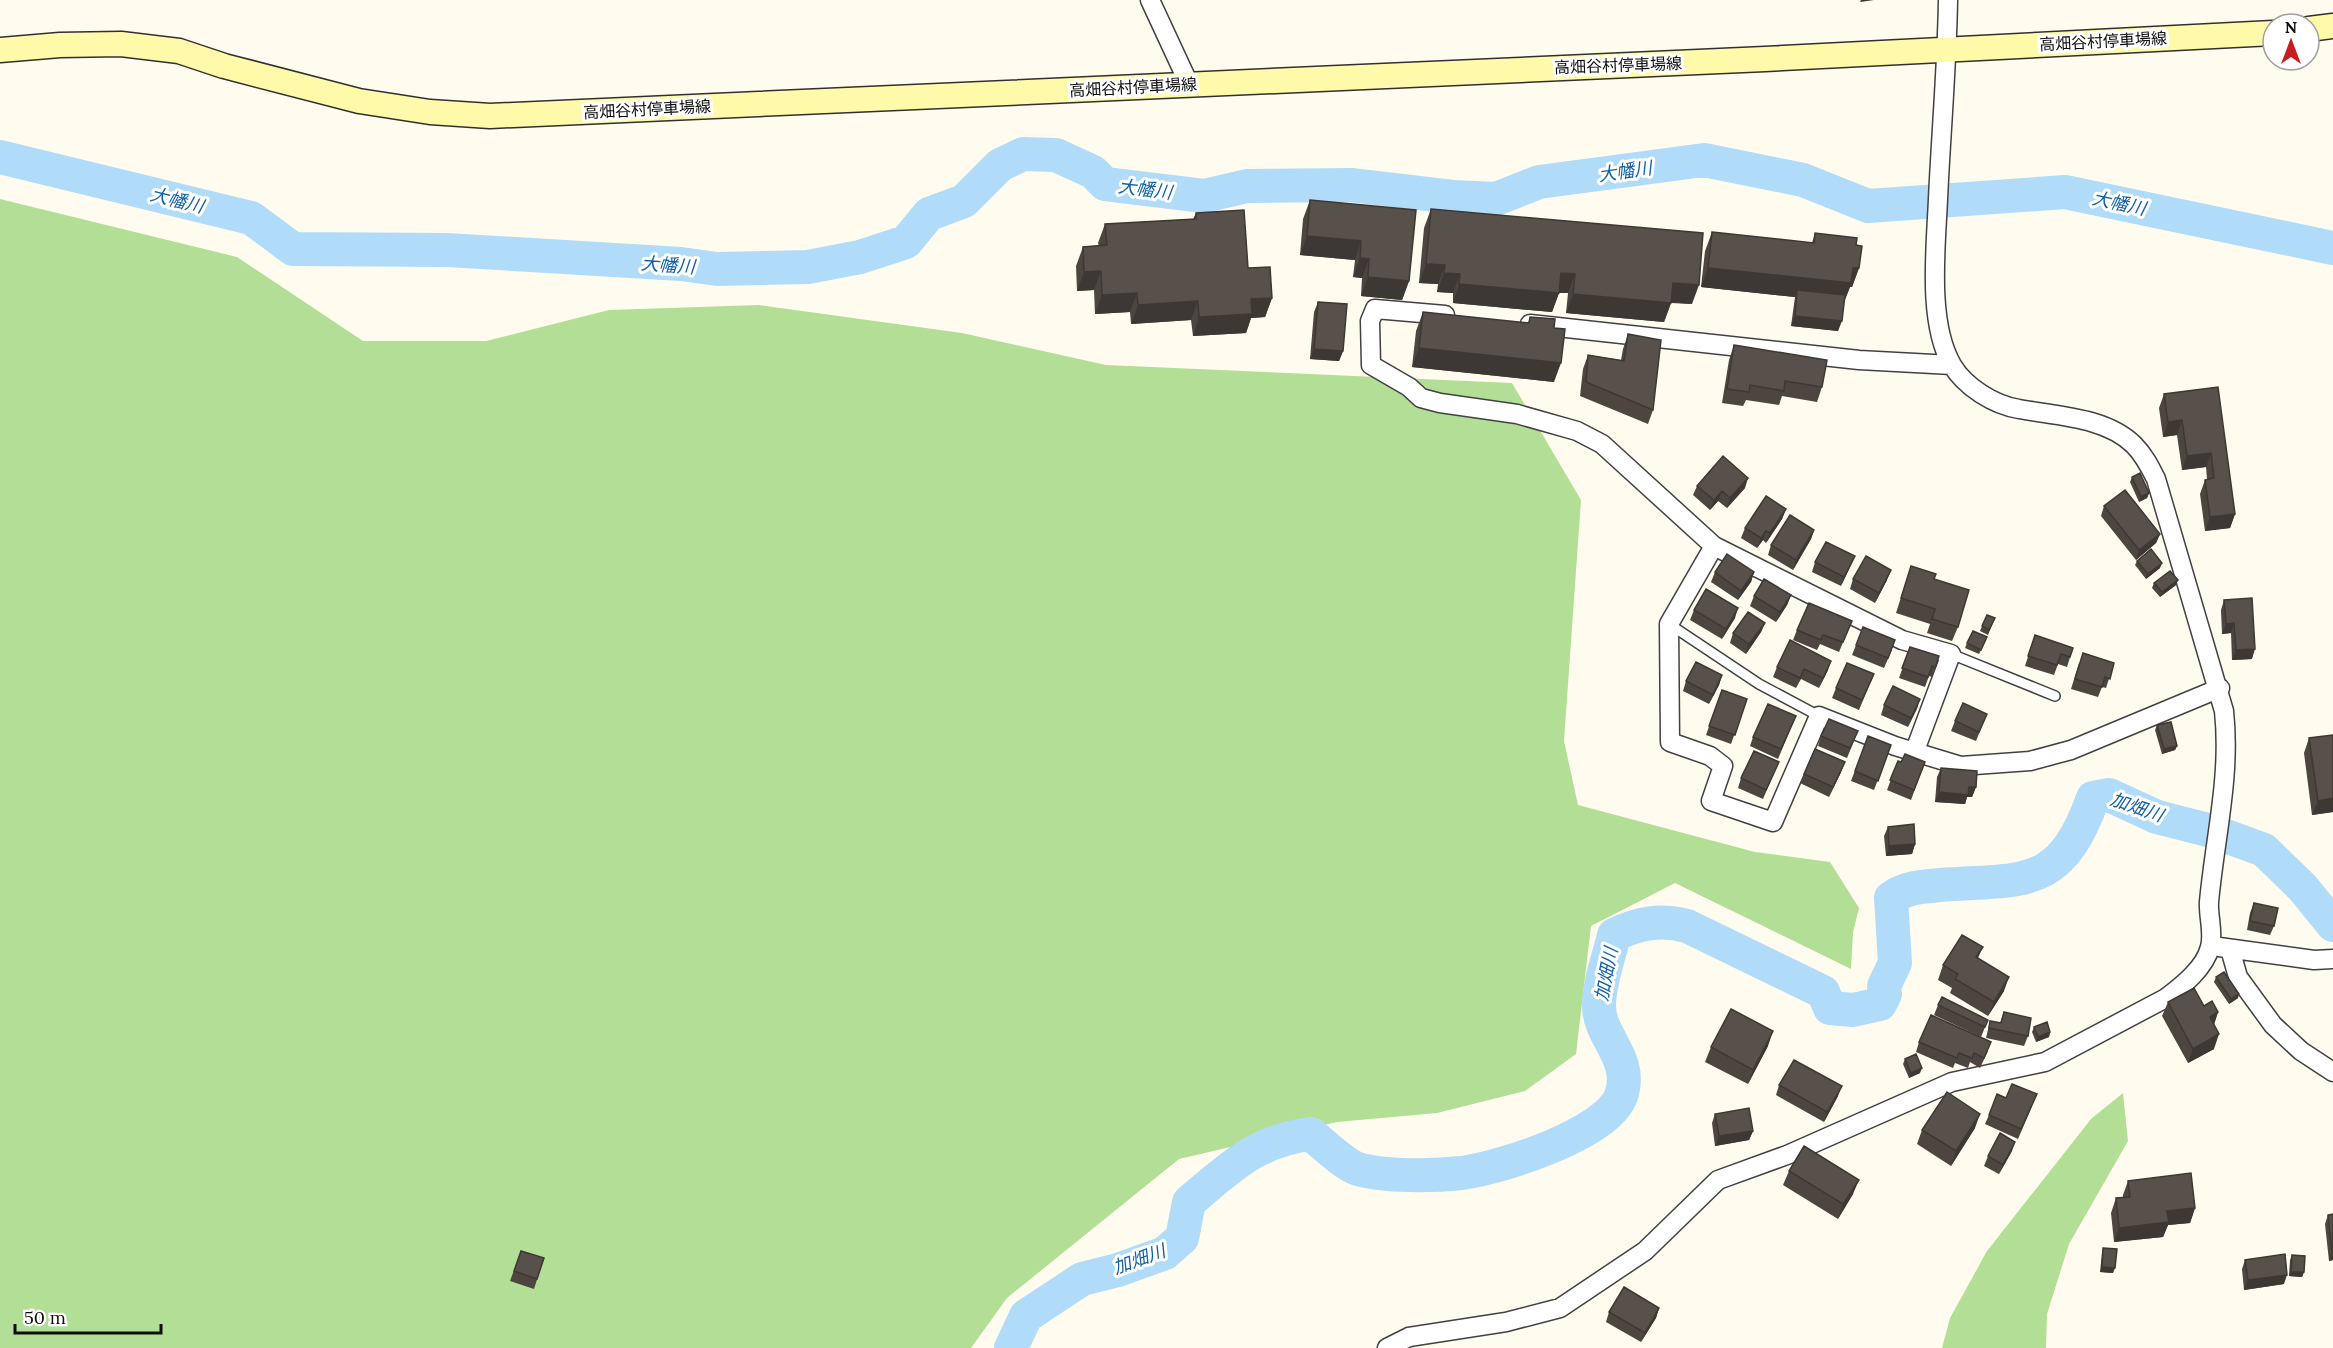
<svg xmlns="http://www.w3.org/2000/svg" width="2333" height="1348" viewBox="0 0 2333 1348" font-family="Lora,'Noto Sans JP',serif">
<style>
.forest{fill:#b3de95}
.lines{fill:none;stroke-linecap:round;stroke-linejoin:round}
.river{stroke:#b1dcf9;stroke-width:34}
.lane-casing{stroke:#414141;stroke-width:12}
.street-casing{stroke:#414141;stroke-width:21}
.secondary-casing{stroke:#303030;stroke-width:27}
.lane{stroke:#fff;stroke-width:9}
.street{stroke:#fff;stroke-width:18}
.secondary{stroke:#fff9aa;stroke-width:24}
.wall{fill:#4c4540}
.shaded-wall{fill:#3e3834}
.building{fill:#58504a;stroke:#3e3834;stroke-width:1.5}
.labels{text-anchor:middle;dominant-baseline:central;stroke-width:6;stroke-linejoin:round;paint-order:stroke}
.street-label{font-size:16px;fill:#0e0e0e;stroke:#fff}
.water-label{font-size:18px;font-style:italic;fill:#1060a7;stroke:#fff}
</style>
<rect width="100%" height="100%" fill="#fffcef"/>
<path class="forest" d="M0 199 237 257 363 341H486L609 310 759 305 962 333 1106 365 1512 383 1581 500 1564 741 1578 805 1755 852 1830 862 1859 908 1853 932 1851 969 1675 883 1591 926 1576 1054 1525 1091 1437 1113 1337 1122 1179 1159 1007 1298 971 1348H0Z
M2123 1093 2128 1141 2069 1244 2047 1314 2046 1348H1942L1950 1318 1987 1251 2091 1119Z"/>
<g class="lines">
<path class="river" d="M0 157 251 218 293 249 447 250 681 264 717 269 808 267 860 257 906 242 929 214 964 201 1000 165 1023 154 1056 155 1093 172 1105 184 1204 196 1247 186 1351 185 1453 197 1496 199 1539 182 1704 160 1803 180 1868 206 2065 192 2333 248
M1011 1348 1026 1316 1082 1279 1118 1270 1165 1253 1182 1238 1189 1202C1231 1167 1255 1141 1311 1134 1322 1143 1345 1165 1358 1169 1385 1177 1434 1176 1462 1173 1500 1168 1607 1134 1621 1096 1634 1058 1599 1038 1599 1006 1599 983 1609 957 1614 935 1639 923 1660 919 1687 926L1823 992 1830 1008 1853 1010 1880 1004 1885 994 1884 986 1895 963 1891 898C1906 887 1922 887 1940 885 2025 879 2060 890 2093 798L2109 795 2157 817 2212 831 2264 850 2303 888 2333 925"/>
<g class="lane-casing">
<path id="lane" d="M1669 624 1759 684 1819 716
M1951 654 2055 696"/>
</g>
<g class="street-casing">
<path id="street" d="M1150 0 1189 84
M1445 315 1375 309 1370 321 1371 365 1409 387 1421 398 1440 403 1517 414 1577 431 1602 444 1714 546 1902 640 1951 654 1914 753
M1530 324 1859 360 1952 365
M1714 546 1669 624 1670 742 1710 756 1723 766 1711 801 1773 822 1819 716 1895 746 1961 766 2030 761 2071 750 2220 688
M2219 947 2314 960 2333 959
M2230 949 2238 977 2273 1025 2301 1051 2333 1072
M1387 1348 1409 1337 1506 1322 1560 1308 1645 1251 1718 1180 1787 1155 1952 1082 2045 1062 2166 998C2182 986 2205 968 2210 947 2214 933 2208 916 2209 902 2215 837 2231 776 2224 711L2156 479C2150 467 2144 455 2134 445 2106 417 2056 416 2019 409 1994 405 1965 387 1952 365 1927 322 1936 247 1938 199 1941 133 1947 66 1948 0"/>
</g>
<g class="secondary-casing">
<path id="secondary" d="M2309 29 2333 26
M0 50 60 45 121 44 179 51 224 66 359 101 430 112 490 116 1765 59 2273 33"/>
</g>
<use href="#lane" class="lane"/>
<use href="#street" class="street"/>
<use href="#secondary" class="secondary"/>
</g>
<path class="wall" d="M1310 200 1409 281 1402 300 1361 296 1362 278 1353 277 1355 260 1300 255 1303 219Z
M1431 209 1692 304 1671 303 1664 322 1566 313 1568 293H1559L1552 312 1453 303V293L1437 292 1438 284 1419 283 1424 228Z
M1196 213 1248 268 1272 298 1265 317 1251 318 1246 333 1193 336 1191 320 1131 324 1130 312 1095 314 1094 290 1077 291 1076 266 1083 247 1099 246 1098 243 1105 224 1193 219Z
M1712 232 1812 243 1815 233 1856 245 1859 268 1852 287H1850L1844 302 1838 331 1791 326 1795 297 1701 287 1705 251Z
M1318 302 1343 351 1339 361 1310 359 1314 312Z
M1423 312 1528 323 1530 317 1554 328V382L1412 367 1416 331Z
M1628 334 1653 410 1648 424 1580 396 1583 369 1588 355 1621 360 1623 349Z
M1734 345 1822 387 1817 402 1782 396 1779 405 1746 400 1743 406 1722 403 1729 360Z
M2218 387 2235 514 2230 528 2205 531 2200 494 2205 480 2207 479 2206 467 2182 470 2177 435 2163 437 2159 408 2164 394Z
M2132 477 2149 493 2147 498 2139 502 2130 482Z
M1697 486 1745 488 1727 508 1718 501 1710 510 1693 495Z
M2104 506 2160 534 2156 543 2136 560 2101 516Z
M1786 509 1782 519 1766 543 1763 540 1757 548 1741 538 1745 528Z
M1814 530 1811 539 1793 570 1768 555 1771 545Z
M1855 556 1851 565 1841 586 1812 572 1815 562Z
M2137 561 2160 568 2146 579 2135 565Z
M1911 566 1934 579 1958 627 1952 641 1927 633 1930 624 1896 613Z
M1715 572H1754L1751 582 1738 600 1711 582Z
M1853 579 1887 580 1875 603 1850 589Z
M2178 580 2176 585 2160 597 2152 588 2154 583Z
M1791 595 1787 605 1776 622 1750 606 1754 596Z
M2224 600 2252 659 2232 660 2231 633 2222 634 2221 610Z
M1694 610 1735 618 1722 639 1690 620Z
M1987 615 1995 618 1988 635 1980 631Z
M1852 621 1839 652 1820 644 1817 650 1793 640 1797 630Z
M1765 623 1761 632 1746 654 1730 643 1733 633Z
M2035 635 2073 648 2067 667 2058 664 2054 675 2025 666Z
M1985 642 1979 654 1965 648 1967 643Z
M1856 645 1892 650 1884 668 1852 655Z
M1910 647 1939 656 1932 677 1929 676 1925 687 1899 678Z
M2079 663H2114L2106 688 2102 687 2098 697 2071 689Z
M1777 667 1828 670 1819 688 1801 679 1796 688 1773 677Z
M1874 674 1859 710 1832 698 1836 688Z
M1722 675 1719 685 1709 704 1683 691 1686 681Z
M1722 690 1747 699 1731 744 1706 735Z
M1920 699 1908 727 1881 715 1884 705Z
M1987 714 1976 741 1951 731 1955 721Z
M1796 716 1778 759 1750 746 1753 737Z
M2157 725 2177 746 2175 750 2162 754 2155 730Z
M1858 731 1847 758 1818 746 1821 736Z
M2333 735V812L2312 815 2304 753 2309 738Z
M1868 736 1891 745 1874 790 1851 781Z
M1898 761 1901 762H1925L1911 800 1887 790Z
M1941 768 1976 787 1972 797H1967L1965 804 1935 802 1937 777Z
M1775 771 1763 799 1738 788 1741 778Z
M1841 772 1829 797 1800 783 1804 774Z
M1888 827 1915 844 1912 854 1886 856 1884 836Z
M2254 903 2274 926 2270 935 2247 930 2250 913Z
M1983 947 1978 958 2004 991 1988 1016 1950 993 1952 988 1938 980 1943 965Z
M2216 977 2238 998 2229 1004 2214 982Z
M2168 1002 2204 1006 2218 1012 2214 1025V1049L2188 1063 2162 1016Z
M1938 1005 1988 1020 1981 1037 1934 1015Z
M2004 1012 2028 1036 2024 1046 1986 1038 1990 1021 2000 1023Z
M2034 1027 2050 1032 2049 1037 2036 1042 2032 1032Z
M1919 1042 1988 1051 1980 1068 1970 1062 1968 1068 1955 1063 1953 1068 1916 1052Z
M1768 1046 1748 1084 1705 1062 1711 1047Z
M1905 1059 1920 1073 1909 1078 1903 1064Z
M1779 1085 1838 1096 1824 1122 1776 1095Z
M2033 1104 2018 1139 1985 1124 1989 1115Z
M1715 1114 1753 1131 1749 1140 1715 1146 1712 1123Z
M1975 1128 1951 1166 1917 1144 1922 1130Z
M2012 1151 1999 1174 1984 1166 1988 1156Z
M1789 1171 1853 1194 1838 1219 1783 1185Z
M2128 1181 2195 1208 2190 1223 2168 1225 2163 1237 2114 1242 2111 1213 2116 1198H2123V1195Z
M2333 1214V1260L2329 1261 2325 1224 2328 1215Z
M2103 1248 2113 1273 2100 1272 2102 1253Z
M521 1251 544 1258 534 1289 510 1281Z
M2292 1255 2304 1272 2302 1277 2289 1276 2290 1260Z
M2245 1260 2284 1284 2244 1290 2242 1269Z
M1659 1308 1656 1318 1641 1342 1606 1322 1609 1312Z"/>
<path class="shaded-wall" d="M1861 0H1874L1860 2Z
M1307 236 1361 241 1355 260 1300 255Z
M1360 258 1369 259 1362 278 1353 277Z
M1426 264 1445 265 1438 284 1419 283Z
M1708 268H1859L1852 287H1850L1844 302 1797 290 1795 297 1701 287Z
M1101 271 1094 290 1077 291 1084 272Z
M1444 273 1460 274 1453 293 1437 292Z
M1561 273 1575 274 1568 293H1559L1552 312 1453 303 1459 284Z
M1368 277 1409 281 1402 300 1361 296Z
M1673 283 1699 285 1692 304 1666 302Z
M1137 293 1130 312 1095 314 1102 295Z
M1573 294 1671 303 1664 322 1566 313Z
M1272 298 1265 317 1251 318 1246 333 1193 336 1199 317 1251 299Z
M1198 301 1191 320 1131 324 1138 305Z
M1795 316 1842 321 1838 331 1791 326Z
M1419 348 1561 363 1554 382 1412 367Z
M1314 349 1343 351 1339 361 1310 359Z
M2182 420 2177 435 2163 437 2168 422Z
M2211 453 2206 467 2182 470 2187 456Z
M1748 478 1745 488 1727 508 1730 498Z
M1722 491 1718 501 1710 510 1714 500Z
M2149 493 2147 498 2139 502 2141 497Z
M1786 509 1782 519 1766 543 1770 533Z
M2235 514 2230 528 2205 531 2210 517Z
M1814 530 1811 539 1793 570 1796 560Z
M1766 531 1763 540 1757 548 1761 538Z
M2160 534 2156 543 2136 560 2139 550Z
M1855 556 1851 565 1841 586 1844 577Z
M2162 563 2160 568 2146 579 2148 574Z
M1891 570 1887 580 1875 603 1879 593Z
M1754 572 1751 582 1738 600 1741 591Z
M2178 580 2176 585 2160 597 2162 592Z
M1791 595 1787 605 1776 622 1780 612Z
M1738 608 1735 618 1722 639 1726 629Z
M1765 623 1761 632 1746 654 1749 644Z
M2234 623 2231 633 2222 634 2226 624Z
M2255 649 2252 659 2232 660 2236 650Z
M1831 661 1828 670 1819 688 1823 678Z
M1722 675 1719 685 1709 704 1713 695Z
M1920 699 1917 709 1908 727 1911 718Z
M2177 746 2175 750 2162 754 2164 749Z
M1845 762 1841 772 1829 797 1833 787Z
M1969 787H1976L1972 797H1967L1965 804 1935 802 1939 792Z
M2333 798V812L2312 815 2318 801Z
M1915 844 1912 854 1886 856 1889 846Z
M2009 977 2004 991 1988 1016 1994 1002Z
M2239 994 2238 998 2229 1004 2231 999Z
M2218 1012 2213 1027 2210 1017Z
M1773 1031 1768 1046 1748 1084 1753 1070Z
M2050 1032 2049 1037 2036 1042 2038 1037Z
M2219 1034 2214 1049 2188 1063 2193 1049Z
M1922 1068 1920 1073 1909 1078 1911 1073Z
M1842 1086 1838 1096 1824 1122 1827 1112Z
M1980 1114 1975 1128 1951 1166 1956 1151Z
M1753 1131 1749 1140 1715 1146 1719 1136Z
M2015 1142 2012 1151 1999 1174 2003 1165Z
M1859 1180 1853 1194 1838 1219 1843 1204Z
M2195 1208 2190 1223 2168 1225 2163 1237 2114 1242 2119 1228 2167 1211Z
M2332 1251 2333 1260 2329 1261Z
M2102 1267 2115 1268 2113 1273 2100 1272Z
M2291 1272H2304L2302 1277 2289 1276Z
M2287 1275 2284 1284 2244 1290 2248 1280Z
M1659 1308 1656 1318 1641 1342 1645 1333Z"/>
<path class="building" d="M1310 200 1416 210 1409 281 1368 277 1369 259 1360 258 1361 241 1307 236Z
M1431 209 1703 233 1699 285 1673 283 1671 303 1573 294 1575 274 1561 273 1559 293 1459 284 1460 274 1444 273 1445 265 1426 264Z
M1244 210 1248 268 1270 267 1272 298 1251 299 1252 314 1199 317 1198 301 1138 305 1137 293 1102 295 1101 271 1084 272 1083 247 1107 245 1105 224 1196 219V213Z
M1712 232 1814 243 1815 233 1857 238 1856 245 1862 246 1859 268H1853L1851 283 1708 268Z
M1797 290 1845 295 1842 321 1795 316Z
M1318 302 1347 304 1343 351 1314 349Z
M1423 312 1529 323 1530 317 1555 319 1554 328 1565 329 1561 363 1419 348Z
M1628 334 1661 340 1653 410 1586 382 1588 355 1624 361Z
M1734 345 1827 360 1822 387 1785 381 1784 391 1750 385 1749 392 1727 389Z
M2218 387 2235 514 2210 517 2205 480 2214 478 2211 453 2187 456 2182 420 2168 422 2164 394Z
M1723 456 1748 478 1730 498 1722 491 1714 500 1697 486Z
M2140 473 2149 493 2141 497 2132 477Z
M2125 490 2160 534 2139 550 2104 506Z
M1766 496 1786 509 1770 533 1766 531 1761 538 1745 528Z
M1790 515 1814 530 1796 560 1771 545Z
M1826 542 1855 556 1844 577 1815 562Z
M2151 549 2162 563 2148 574 2137 561Z
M1727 554 1754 572 1741 591 1715 572Z
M1866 556 1891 570 1879 593 1853 579Z
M1911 566 1936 574 1934 579 1969 590 1958 627 1932 619 1935 609 1901 598Z
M2170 571 2178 580 2162 592 2154 583Z
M1764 579 1791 595 1780 612 1754 596Z
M1706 589 1738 608 1726 629 1694 610Z
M2252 598 2255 649 2236 650 2234 623 2226 624 2224 600Z
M1809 603 1852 621 1843 642 1823 635 1821 640 1797 630Z
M1748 612 1765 623 1749 644 1733 633Z
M1987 615 1995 618 1989 630 1982 626Z
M1863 627 1895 640 1888 658 1856 645Z
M1973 631 1987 637 1981 650 1967 643Z
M2035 635 2073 648 2070 657 2061 654 2057 665 2028 656Z
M1790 640 1831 661 1823 678 1804 669 1800 678 1777 667Z
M1910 647 1939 656 1935 668 1932 666 1928 677 1902 668Z
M2083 653 2114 663 2110 679 2105 677 2102 687 2075 679Z
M1696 662 1722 675 1713 695 1686 681Z
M1847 663 1874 674 1862 700 1836 688Z
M1893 686 1920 699 1911 718 1884 705Z
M1722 690 1747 699 1735 735 1709 726Z
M1963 703 1987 714 1979 732 1955 721Z
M1768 704 1796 716 1781 749 1753 737Z
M1829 719 1858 731 1850 748 1821 736Z
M2171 722 2177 746 2164 749 2157 725Z
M2333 735V798L2318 801 2309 738Z
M1868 736 1891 745 1878 781 1855 771Z
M1815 749 1845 762 1833 787 1804 774Z
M1754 751 1779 762 1766 790 1741 778Z
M1905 754 1925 762 1914 790 1890 780 1898 761 1901 762Z
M1941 768 1977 771 1976 787H1969L1968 795 1939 792Z
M1914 824 1915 844 1889 846 1888 827Z
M2254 903 2278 908 2274 926 2250 921Z
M1962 935 1983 947 1976 957 2009 977 1994 1002 1955 979 1958 974 1943 965Z
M2224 972 2239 994 2231 999 2216 977Z
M2194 988 2204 1006 2212 1001 2218 1012 2210 1017 2219 1034 2193 1049 2168 1002Z
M1942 997 1988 1020 1985 1027 1938 1005Z
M1731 1009 1773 1031 1753 1070 1711 1047Z
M2004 1012 2031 1018 2028 1036 1989 1028 1990 1021 2001 1023Z
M1931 1015 1991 1042 1984 1058 1974 1053 1972 1058 1959 1053 1957 1058 1919 1042Z
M2047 1022 2050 1032 2038 1037 2034 1027Z
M1916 1054 1922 1068 1911 1073 1905 1059Z
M1794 1060 1842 1086 1827 1112 1779 1085Z
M2012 1084 2037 1094 2021 1129 1989 1115 1997 1094 2006 1098Z
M1947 1092 1980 1114 1956 1151 1922 1130Z
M1749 1108 1753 1131 1719 1136 1715 1114Z
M2000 1133 2015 1142 2003 1165 1988 1156Z
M1804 1146 1859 1180 1843 1204 1789 1171Z
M2191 1173 2195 1208 2167 1211 2169 1222 2119 1228 2116 1198 2130 1197 2128 1181Z
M2333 1214V1251H2332L2328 1215Z
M2103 1248 2117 1249 2115 1268 2102 1267Z
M521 1251 544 1258 537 1279 514 1271Z
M2285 1254 2287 1275 2248 1280 2245 1260Z
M2292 1255 2305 1256 2304 1272H2291Z
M1624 1287 1659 1308 1645 1333 1609 1312Z"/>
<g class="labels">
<g class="street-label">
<text transform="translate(2103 41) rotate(-3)">高畑谷村停車場線</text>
<text transform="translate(1618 65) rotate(-2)">高畑谷村停車場線</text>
<text transform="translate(1133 87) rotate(-3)">高畑谷村停車場線</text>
<text transform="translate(647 109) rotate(-3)">高畑谷村停車場線</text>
</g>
<g class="water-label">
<text transform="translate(1625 171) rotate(-8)">大幡川</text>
<text transform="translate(1145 189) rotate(7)">大幡川</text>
<text transform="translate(177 200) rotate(14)">大幡川</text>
<text transform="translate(2119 203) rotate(12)">大幡川</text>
<text transform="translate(668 265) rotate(4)">大幡川</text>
<text transform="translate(2137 807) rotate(19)">加畑川</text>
<text transform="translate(1606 974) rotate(-79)">加畑川</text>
<text transform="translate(1139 1259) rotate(-20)">加畑川</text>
</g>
</g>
<g transform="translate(2291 42)"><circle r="28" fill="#ffffff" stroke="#9f9f9f" stroke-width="1.5"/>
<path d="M0-4.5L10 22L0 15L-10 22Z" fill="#c61e20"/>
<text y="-9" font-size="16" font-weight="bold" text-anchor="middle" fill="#0e0e0e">N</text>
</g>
<path d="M15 1324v9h146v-9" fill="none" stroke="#0e0e0e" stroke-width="3"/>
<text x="24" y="1324" font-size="18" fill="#0e0e0e" stroke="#ffffff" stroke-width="4.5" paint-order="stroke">50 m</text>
</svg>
